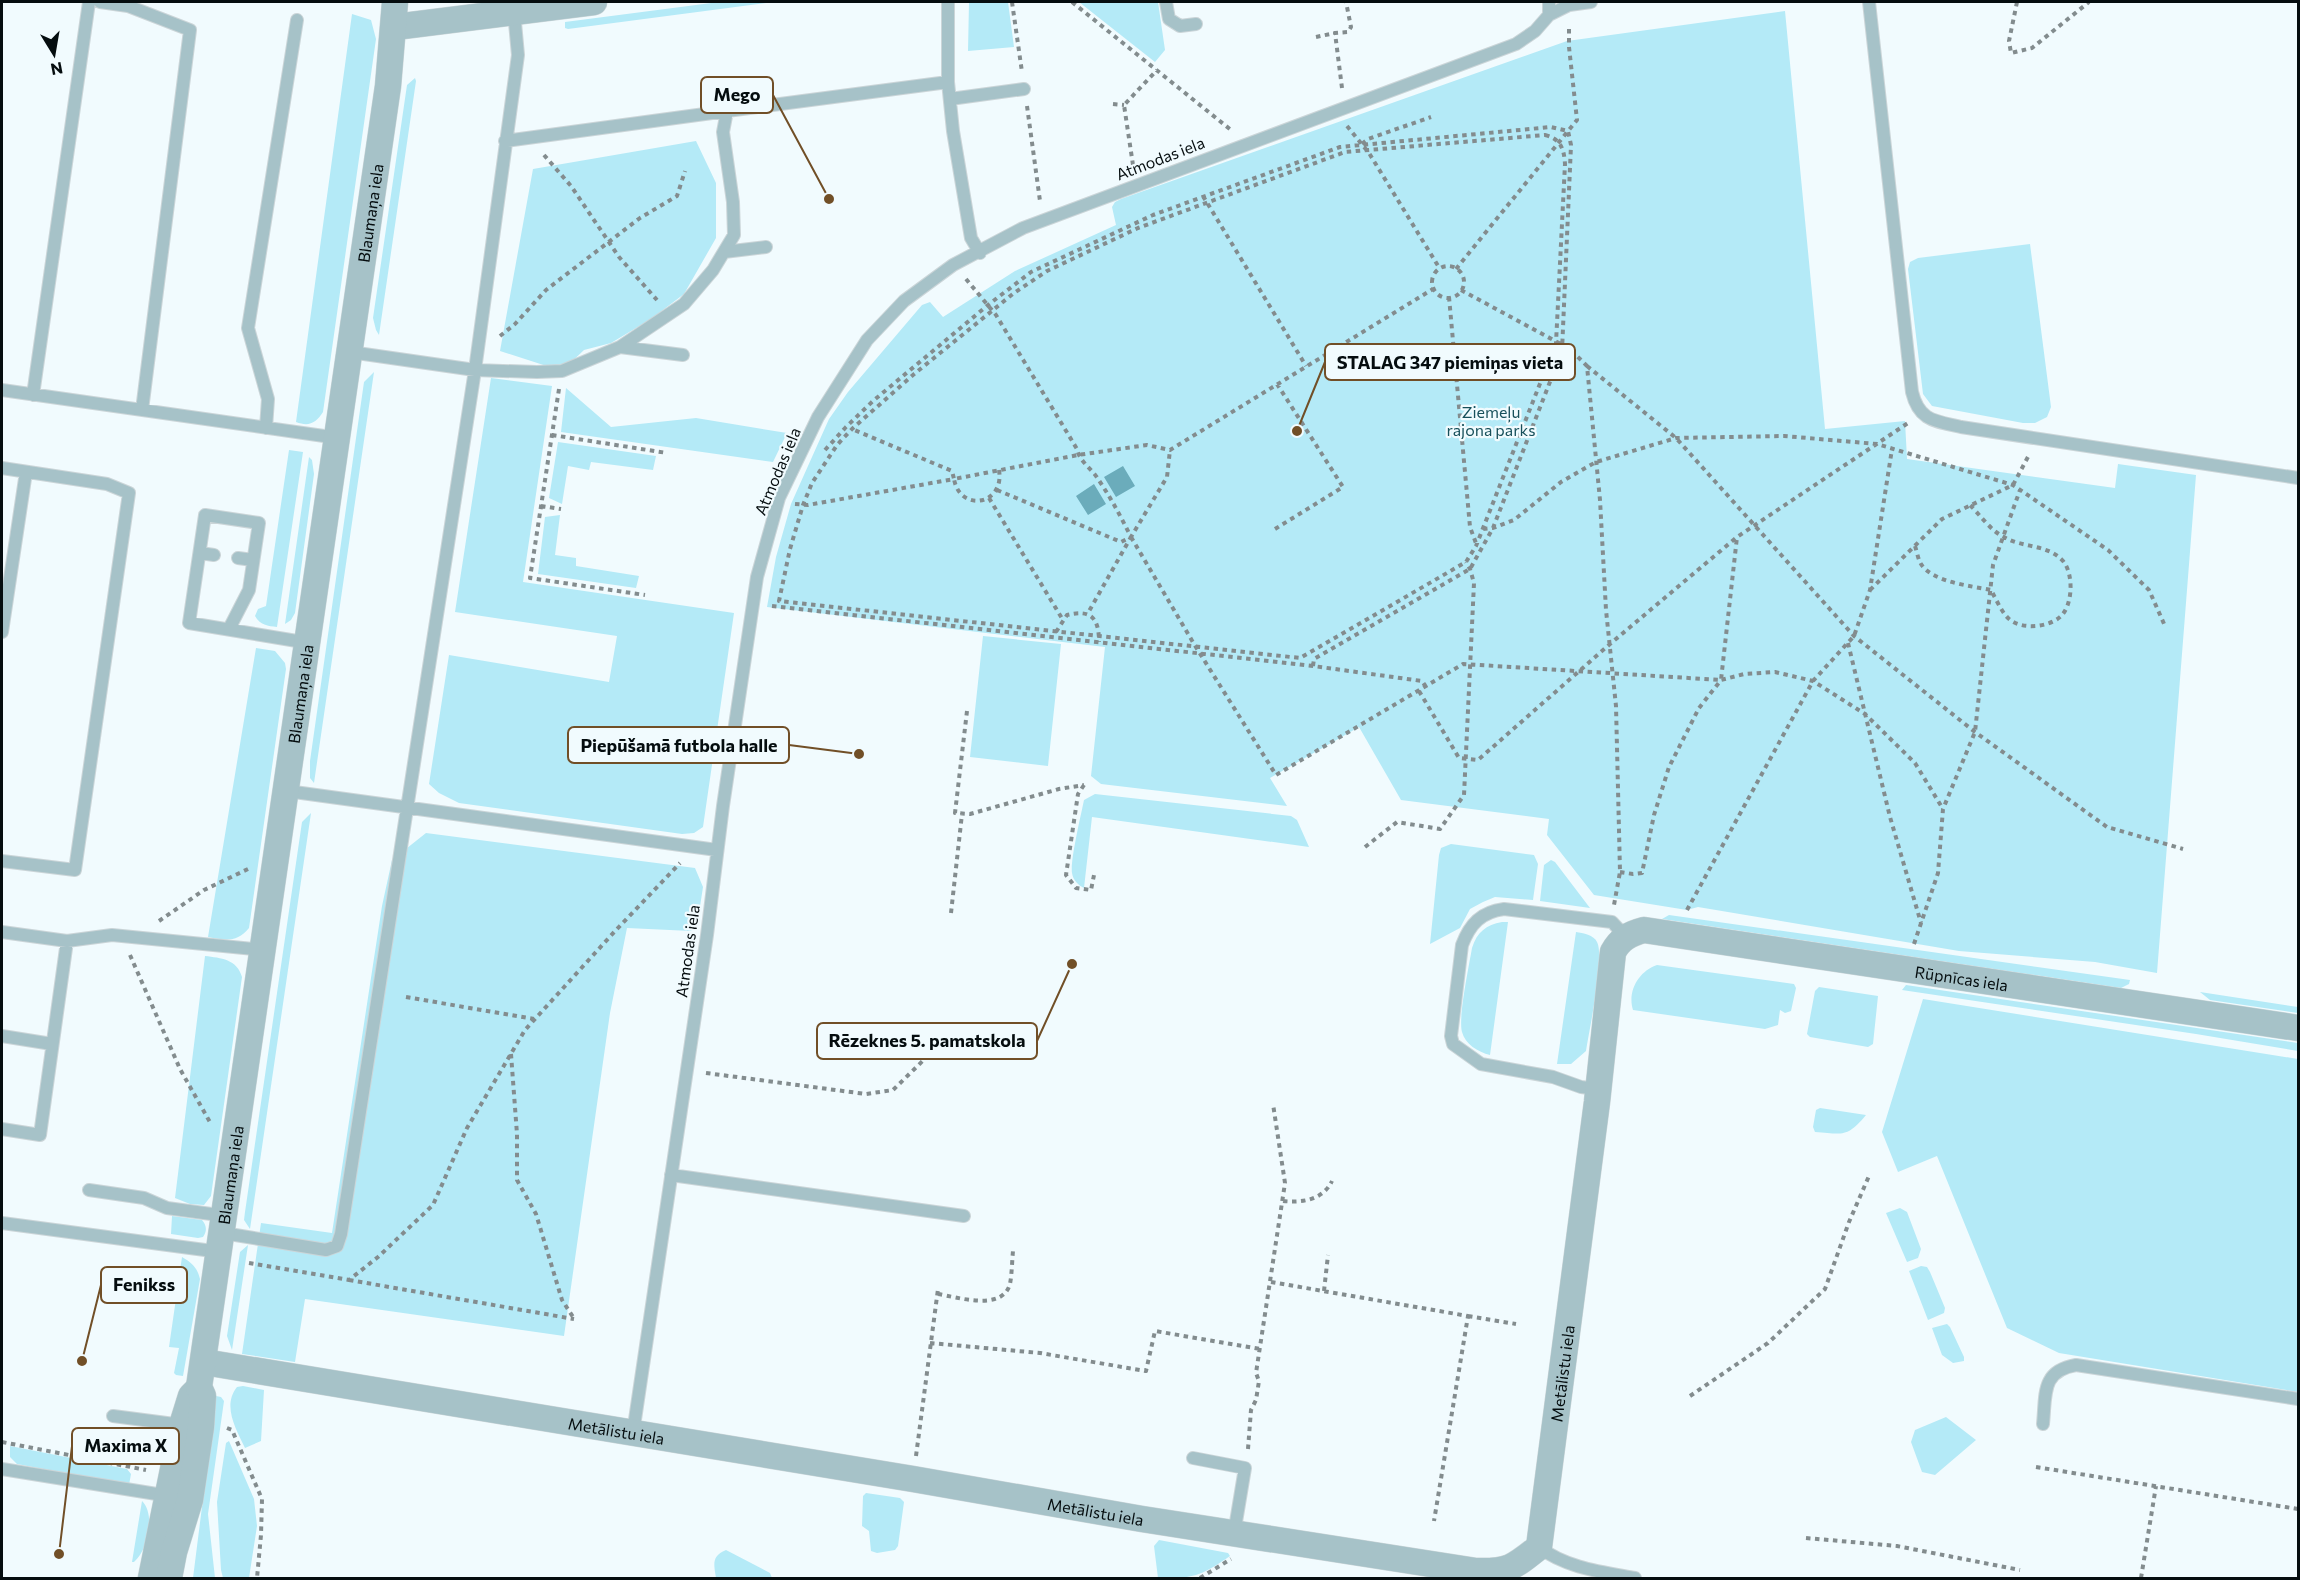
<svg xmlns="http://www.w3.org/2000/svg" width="2300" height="1580" viewBox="0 0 2300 1580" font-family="Commissioner,sans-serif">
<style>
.green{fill:#b4eaf7}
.water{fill:#6bacbb}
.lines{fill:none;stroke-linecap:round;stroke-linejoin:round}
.service-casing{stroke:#cbd5d8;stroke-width:14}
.minor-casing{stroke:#cbd5d8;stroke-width:27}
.path{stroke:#838c8e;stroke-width:4;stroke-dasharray:4.5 4.5;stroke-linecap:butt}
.service{stroke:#a6c2c8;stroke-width:12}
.minor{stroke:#a6c2c8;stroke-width:26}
.labels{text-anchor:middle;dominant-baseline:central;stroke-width:4.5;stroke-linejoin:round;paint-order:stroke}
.street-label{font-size:16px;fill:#050d0f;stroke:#f1fbfe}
.park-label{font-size:16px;fill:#17505b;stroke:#f1fbfe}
.leader{fill:none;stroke:#714f27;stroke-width:2}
.callout-dot{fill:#714f27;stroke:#f1fbfe;stroke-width:2}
.callout{fill:#f1fbfe;stroke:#714f27;stroke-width:2}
.callout-label{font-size:18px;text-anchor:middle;font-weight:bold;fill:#050d0f}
</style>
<rect width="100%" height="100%" fill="#f1fbfe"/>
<path class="green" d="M719 2H774L568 29 565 28V22Z
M969 2H1008L1014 47 968 51Z
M1079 2H1158L1165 50 1155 62Z
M1785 11 1825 429 1905 421 1907 459 2115 488 2118 464 2196 475 2157 973 2095 962 1959 951 1698 907 1687 910 1594 895 1547 835 1549 819 1401 800 1359 727 1270 778 1287 806 1101 784 1091 776 1105 647 767 607 776 557 791 504 829 419 848 392 922 305 930 302 943 317 1015 271 1116 225 1112 207 1115 202 1121 199 1567 41Z
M352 14 371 20 376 39 323 412C316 423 309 427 296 422Z
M415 78 416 81 379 335 376 330 373 318 407 85Z
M696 141 716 183V238L684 294 651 319 611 343 584 350 562 371 500 351 533 169Z
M2030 244 2051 407 2047 417 2035 423H2023L1932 406 1923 394 1908 269 1910 262 1918 258Z
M374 372 314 783 310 778V761L364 382Z
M491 378 552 386 523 582 734 613 703 827 694 833 682 834 459 803 439 793 429 784 449 655 609 682 617 636 455 612Z
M566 388 611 427 696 418 787 433 773 462 561 432Z
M558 442 656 456 653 470 591 462 589 470 568 466 562 504 549 498Z
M289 450 303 452 277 627C268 626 260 625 255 616L258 609 266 606Z
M309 457 312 460 314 474 295 613 291 620 285 624Z
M560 515 555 555 576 558V566L639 576 636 588 538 574 545 517Z
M983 636 1061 644 1048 766 970 757Z
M256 648 275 651 285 663 286 669 249 928C237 943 225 940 208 937Z
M1095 794 1291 816 1297 820 1309 847 1092 817 1084 888C1078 885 1073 880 1072 873 1070 861 1081 815 1084 800Z
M311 813 250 1229 244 1220 245 1212 302 822Z
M426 833 695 868 703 887 697 926 691 931 627 928 610 1013 564 1336 305 1299 295 1362 242 1354 261 1223 332 1233 382 906 392 860Z
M1451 844 1534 855 1538 864 1533 900 1495 897 1483 902 1470 909 1460 928 1430 944 1439 855 1441 848Z
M1551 860 1555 862 1590 908 1540 901 1544 865Z
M1669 915 2130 980 2129 984 2121 988 1662 919Z
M1502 922H1508L1490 1055C1478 1052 1465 1044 1462 1032 1458 1018 1469 966 1472 948 1477 932 1486 925 1502 922Z
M1576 932C1583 933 1594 935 1597 942 1605 957 1589 1031 1586 1051L1571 1064H1557Z
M205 956C221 958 237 959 242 977L211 1196 204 1205 190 1204 175 1198Z
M1657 965 1794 984 1796 988 1791 1011 1785 1013 1780 1010 1778 1025 1765 1029 1633 1010C1627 991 1639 971 1657 965Z
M1906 985 2298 1043V1051L2196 1034 1902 990Z
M1819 987 1878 996 1873 1044 1868 1047 1810 1037 1807 1034 1815 991Z
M2200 992 2298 1007V1013L2210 1000Z
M1923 999 2298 1059V1392L2059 1353 2007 1328 1937 1156 1898 1172 1882 1132Z
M1820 1108 1866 1115C1847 1138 1843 1134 1815 1132L1813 1127 1816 1110Z
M1900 1208 1907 1212 1921 1249 1918 1258 1907 1262 1886 1213Z
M172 1216 202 1220C207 1226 207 1231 203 1237L198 1238 171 1234Z
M248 1245 232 1350 227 1336 240 1252Z
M182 1257C192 1263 197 1267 200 1279L183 1376 176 1375 174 1373 179 1348 169 1347Z
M1921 1266 1927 1267 1930 1272 1945 1308 1944 1313 1928 1320 1909 1271Z
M1947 1324 1950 1327 1964 1357V1361L1953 1363 1942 1355 1932 1328Z
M243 1386 264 1390 261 1441 245 1448C236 1429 222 1406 237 1387Z
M216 1396 221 1397 224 1401 208 1514 215 1578H193Z
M1946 1417 1976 1440 1935 1475 1922 1472 1911 1442 1915 1430Z
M229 1441 254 1499 257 1526 249 1578H223L221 1570 217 1502 226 1443Z
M10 1446 127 1469 131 1474 129 1485 17 1464 10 1457Z
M866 1493 900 1498 904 1502 898 1546 895 1550 877 1553 871 1551 869 1531 862 1526 863 1496Z
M142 1501C156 1515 148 1550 134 1562H132Z
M1159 1540 1228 1553 1230 1556C1201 1576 1193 1579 1158 1578L1154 1546Z
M726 1550 770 1573 772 1578H716C714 1565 711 1556 726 1550Z"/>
<path class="water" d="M1123 466 1135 486 1116 497 1104 477Z
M1094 484 1106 504 1088 515 1076 496Z"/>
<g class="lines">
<g class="service-casing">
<path id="service" d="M100 2 128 6 190 30 142 410
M948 2V82L953 131 971 238 980 253
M1166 2 1169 19 1180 26 1196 24
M1869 2 1912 392C1919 421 1935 421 1961 427L2298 478
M1549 15 1569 5 1591 2
M950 99 1024 89
M505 141 727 111
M724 252 766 247
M620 347 684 304 713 270 734 235 733 202 723 132 727 111 948 82
M350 352 475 370 537 372 562 371 620 347 683 355
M2 390 338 438
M33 395 89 2
M266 428 268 399 248 328 297 20
M2 468 107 484 129 493 75 870 2 861
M200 553 214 555
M238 558 253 560
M229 629 249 590 259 523 205 515 189 623 309 643
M2 632 26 472
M287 791 717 850
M2 932 67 941 112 935 264 950
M2 1036 52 1044
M1598 1089 1581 1087 1553 1077 1481 1064 1453 1044 1451 1036 1462 945C1470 924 1481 912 1504 909L1612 922 1626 937
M2 1129 40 1135 67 941
M671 1175 964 1216
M89 1190 144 1198 167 1208 226 1216
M2 1223 220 1252
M223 1233 326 1250 337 1246 341 1234 475 370 518 55 514 12
M113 1416 182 1425
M2043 1424C2046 1394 2041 1371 2076 1365L2298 1399
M633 1433 707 935 723 806 757 577 779 498 818 417 867 340 904 301 953 265 1023 228 1516 44 1535 31 1549 15V2
M1193 1458 1245 1468 1234 1534
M2 1469 169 1496
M1539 1547C1566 1568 1602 1572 1635 1578"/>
</g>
<g class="minor-casing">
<g id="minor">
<path d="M395 27 594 2"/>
<path id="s1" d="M204 1362 913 1479 1142 1519 1476 1571C1509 1572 1514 1567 1539 1547L1597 1102 1613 952C1620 939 1629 934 1644 930L2298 1028"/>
<path d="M151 1578 182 1425 191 1396 197 1390"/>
<path id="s2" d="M169 1578 174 1552 190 1500 201 1427 203 1396 199 1387 388 86 395 2"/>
</g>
</g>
<path class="path" d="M1012 2 1022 72
M1072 2 1231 130
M2017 2 2009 41 2011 53 2032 48 2089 2
M1316 37 1335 33
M1342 88 1335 33 1348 32 1351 27 1346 2
M1113 104 1124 105
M1027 106 1040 201
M1347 126 1369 153 1440 269
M1545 135C1561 139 1564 149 1565 164L1556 343 1476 546 1466 562 1300 658 779 601 790 549 803 505 812 483 837 445 852 429 913 375 1014 293 1047 271 1138 228 1345 152Z
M1362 144 1368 139 1431 117
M544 155 571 186 619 257 657 300
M1133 165 1124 105 1157 70
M1203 196 1306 366
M1432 282a16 16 0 1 1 32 0a16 16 0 1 1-32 0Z
M1456 269 1577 120 1569 47V26
M966 279 996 315 1077 449C1079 461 1092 469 1098 479 1111 498 1121 517 1131 537L1088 613
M1461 290 1570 349 1587 366 1600 500 1606 610 1616 706 1620 872 1614 905
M1449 297 1470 527 1477 546
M500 336 515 324 546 290 640 218 677 196 685 171
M1587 366 1676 438 1854 636 1975 732 2107 827 2183 849
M559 389 530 578 645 595
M552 435 667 453
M825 450 846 427 873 401 988 305 1031 272 1153 215 1340 147 1551 127 1568 131
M999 470C1005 505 960 513 954 479L1078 455 1147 445 1170 450 1433 289
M997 490 1121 542 1131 537 1167 477 1170 450
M989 498 1063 620
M795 504 808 505 954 479 952 471 852 429
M541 506 561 509
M1275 529 1343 487 1277 384
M1483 529 1493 528 1514 520 1561 482 1596 462 1676 438 1784 436 1877 444 2013 485 2108 550 2149 590 2165 626
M1131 537 1194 644 1276 775 1463 664 1721 680 1737 537
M1915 546C1917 552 1918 559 1921 564 1932 582 1971 586 1991 590 1996 599 2001 611 2008 618 2020 630 2047 628 2060 617 2073 606 2074 574 2063 561 2048 544 2022 548 2004 537 1991 531 1980 515 1970 505
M1870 590 1942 519 2013 485 2029 455
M772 606 1313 666 1422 681 1426 687
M1056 632 1067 615C1091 609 1099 618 1099 642
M1848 643 1890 817 1921 923
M1313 666 1314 659 1470 569 1493 528 1562 351 1571 145 1568 131
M1419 691 1459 758 1478 760 1610 644 1737 537 1908 423
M967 711 955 813 970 814 1059 789 1084 785
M1084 785 1078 794 1066 875 1076 888 1091 890 1094 875
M1365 847 1397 822 1440 829 1464 795 1474 583 1470 569 1466 562
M1620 872 1633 874 1642 873 1654 815 1669 767 1699 708 1721 680 1744 674 1775 672 1813 681 1865 714 1915 763 1943 809
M1687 910 1813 681 1854 636 1870 590 1892 449
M951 913 962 814
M159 921 204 890 248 869
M1914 944 1938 873 1943 809 1975 732 1993 565 2020 490
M130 955 180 1069 211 1124
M406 997 534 1019
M511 1054 517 1134V1180L536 1214 562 1300 575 1320
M706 1073 866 1094 893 1090 941 1043 987 1025
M1283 1201C1302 1203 1323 1200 1332 1181
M249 1263 349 1280 378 1257 433 1205 467 1128 525 1030 616 930 680 863
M349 1280 574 1319
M1271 1282 1468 1316 1434 1521
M1324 1291 1328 1255
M938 1294C957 1297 1002 1312 1010 1284 1012 1273 1012 1261 1013 1251
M1468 1316 1516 1324
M930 1343 1040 1353 1146 1371 1155 1331 1260 1349
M1690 1396 1768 1343 1825 1289 1849 1222 1869 1176
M227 1428 232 1430 262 1499 261 1535 257 1578
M2 1442 146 1470
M1248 1449 1251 1410 1256 1400 1259 1381 1256 1373 1285 1183 1273 1104
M916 1456 938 1289
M2036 1467 2298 1509
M1806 1538 1897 1546 2020 1570
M1200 1578 1231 1559
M2141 1578 2156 1486"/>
<use href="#service" class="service"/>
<use href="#minor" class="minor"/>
</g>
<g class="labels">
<g class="street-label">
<text transform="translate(1160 158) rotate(-21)">Atmodas iela</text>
<text stroke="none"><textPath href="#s2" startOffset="1382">Blaumaņa iela</textPath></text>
<text transform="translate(777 471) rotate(-67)">Atmodas iela</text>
<text stroke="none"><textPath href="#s2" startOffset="896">Blaumaņa iela</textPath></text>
<text transform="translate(687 951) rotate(-82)">Atmodas iela</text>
<text stroke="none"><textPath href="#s1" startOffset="2319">Rūpnīcas iela</textPath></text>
<text stroke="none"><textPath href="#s2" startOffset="410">Blaumaņa iela</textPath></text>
<text stroke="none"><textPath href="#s1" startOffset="1534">Metālistu iela</textPath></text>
<text stroke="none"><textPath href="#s1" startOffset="418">Metālistu iela</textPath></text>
<text stroke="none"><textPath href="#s1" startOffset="904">Metālistu iela</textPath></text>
</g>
<g class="park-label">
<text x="1491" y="411">Ziemeļu<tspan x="1491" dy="18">rajona parks</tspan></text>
</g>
</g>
<path class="leader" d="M829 199L773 95M1297 431L1325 362M859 754L789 745M1072 964L1037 1041M82 1361L101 1285M59 1554L72 1446"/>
<g class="callout-dot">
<circle cx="829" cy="199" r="6"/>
<circle cx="1297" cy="431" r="6"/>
<circle cx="859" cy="754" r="6"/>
<circle cx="1072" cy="964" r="6"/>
<circle cx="82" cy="1361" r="6"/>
<circle cx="59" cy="1554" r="6"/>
</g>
<g class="callout">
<rect x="701" y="77" width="72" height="36" rx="6"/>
<rect x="1325" y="344" width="250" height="36" rx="6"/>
<rect x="568" y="727" width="221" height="36" rx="6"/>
<rect x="817" y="1023" width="220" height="36" rx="6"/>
<rect x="101" y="1267" width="86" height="36" rx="6"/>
<rect x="72" y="1428" width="107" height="36" rx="6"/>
</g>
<g class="callout-label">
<text x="737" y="101">Mego</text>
<text x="1450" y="369">STALAG 347 piemiņas vieta</text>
<text x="679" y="752">Piepūšamā futbola halle</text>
<text x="927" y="1047">Rēzeknes 5. pamatskola</text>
<text x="144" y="1291">Fenikss</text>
<text x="126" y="1452">Maxima X</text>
</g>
<rect width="2300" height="1580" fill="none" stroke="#050d0f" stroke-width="6"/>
<g transform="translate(54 54) rotate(169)" stroke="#f1fbfe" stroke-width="4.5" paint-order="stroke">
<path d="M0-4.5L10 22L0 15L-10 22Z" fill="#050d0f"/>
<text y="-9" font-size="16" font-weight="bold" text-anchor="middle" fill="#050d0f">N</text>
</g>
</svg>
